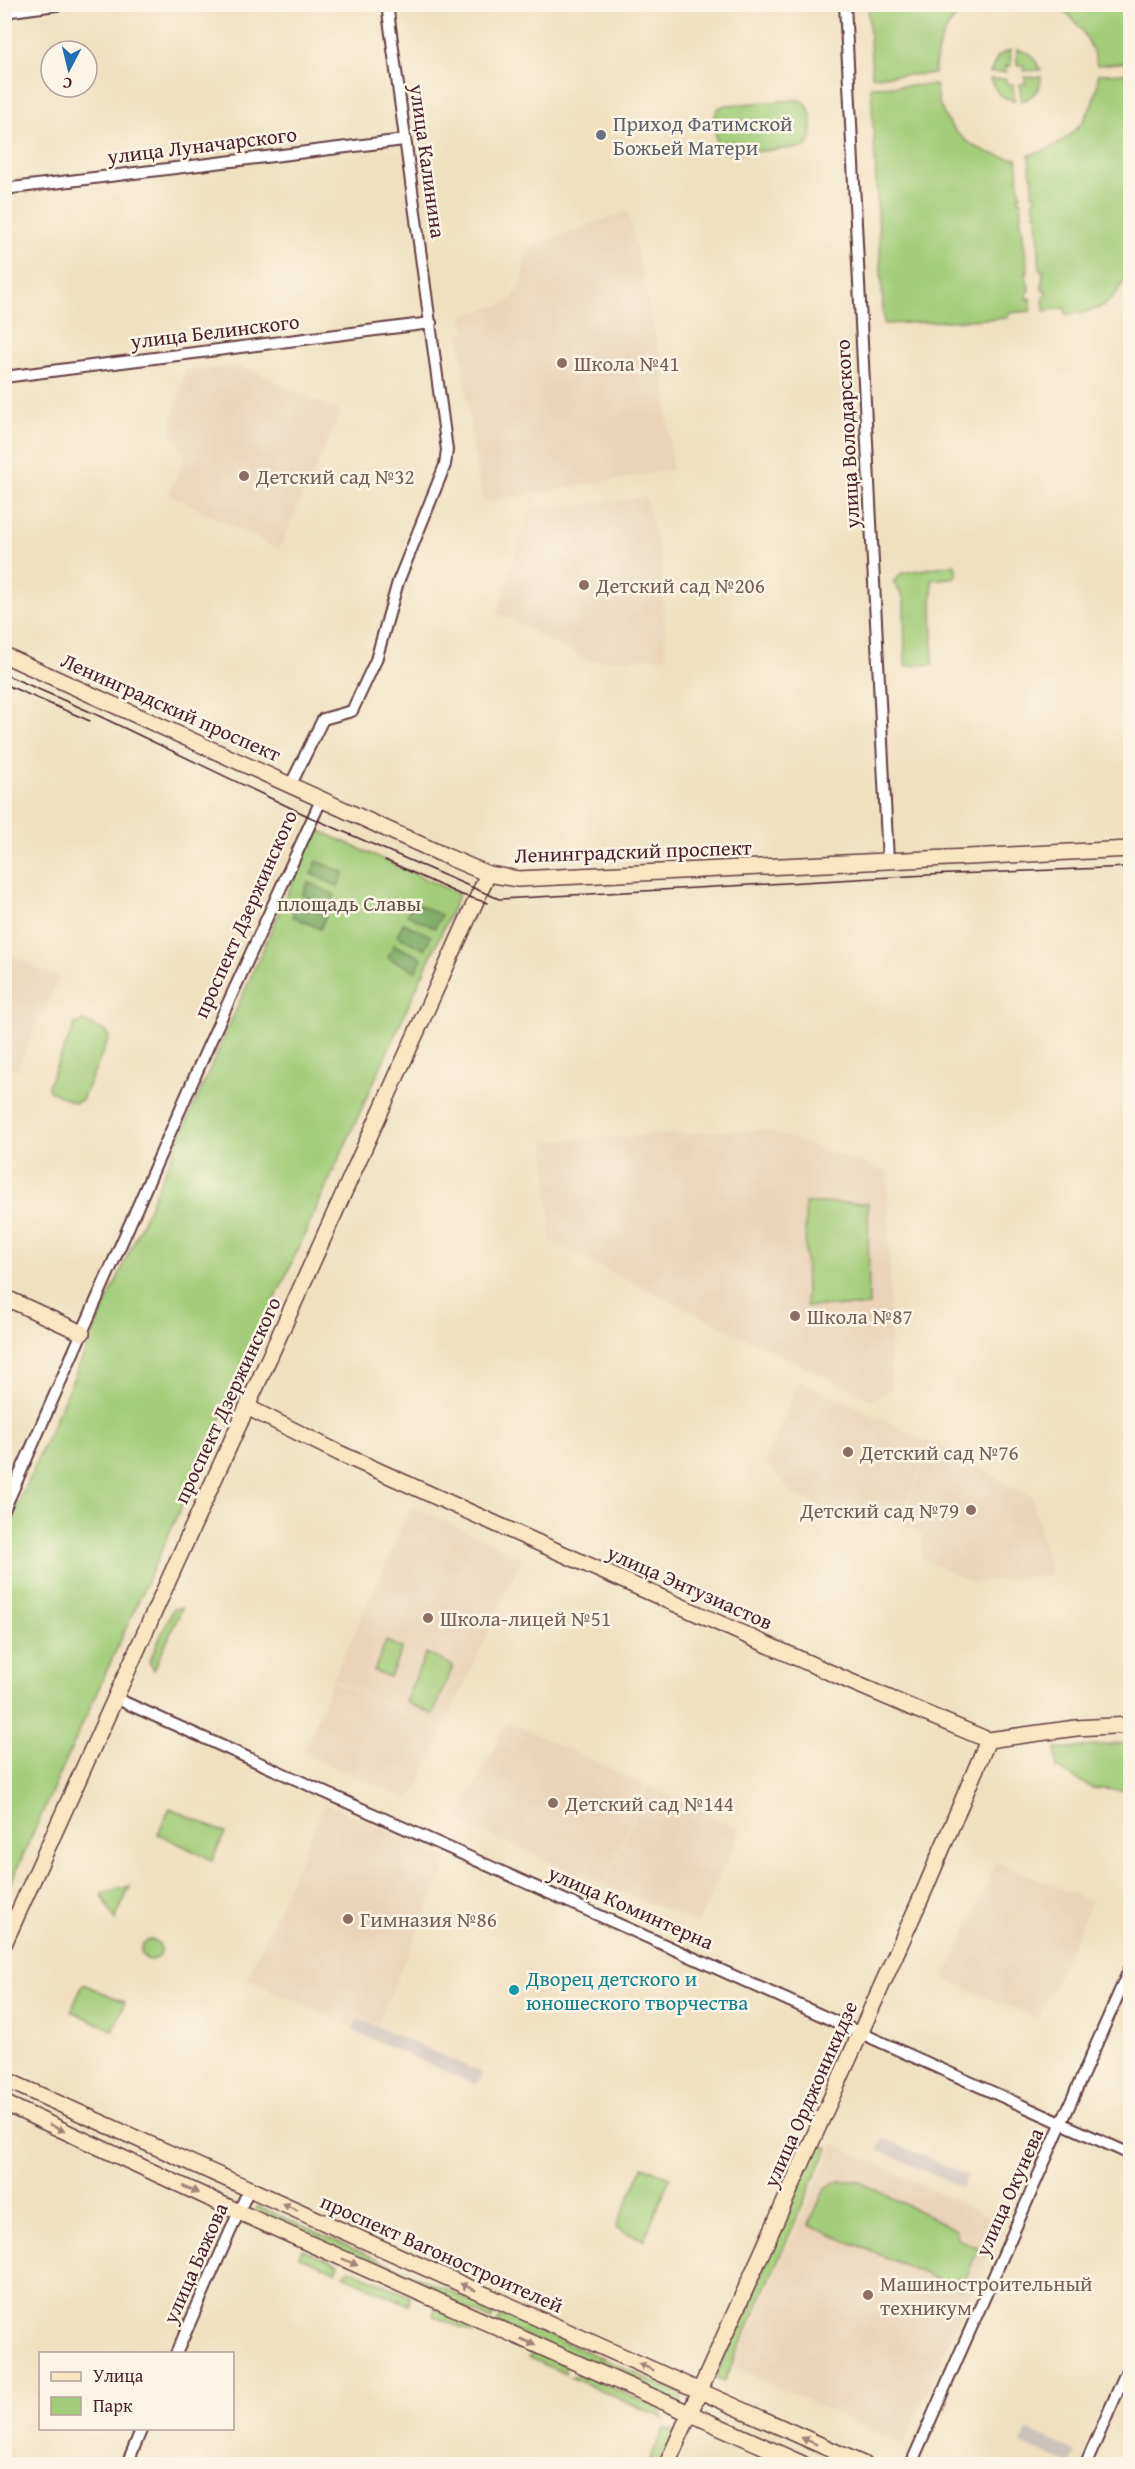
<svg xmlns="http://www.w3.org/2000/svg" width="1135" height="2469" viewBox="0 0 1135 2469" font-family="'Gentium Book Plus',serif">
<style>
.built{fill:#ead3b8}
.industrial{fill:#ccc2b9}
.green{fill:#a3cd7a;stroke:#767652;stroke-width:1.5}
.forest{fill:#82b06a;stroke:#66684a;stroke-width:1.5}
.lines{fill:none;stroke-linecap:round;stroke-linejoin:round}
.street-casing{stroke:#633c41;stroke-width:14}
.secondary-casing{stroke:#633c41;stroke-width:18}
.street{stroke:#fff;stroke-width:10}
.secondary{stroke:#fbe6c4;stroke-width:15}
.tram{stroke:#4a1f2b;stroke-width:1.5}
.oneway{fill:#a28278}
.worship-dot{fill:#6b7280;stroke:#fcf5e5;stroke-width:2}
.education-dot{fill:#8d6e63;stroke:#fcf5e5;stroke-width:2}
.culture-dot{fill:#0f9aa8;stroke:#fcf5e5;stroke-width:2}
.labels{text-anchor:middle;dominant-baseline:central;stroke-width:5;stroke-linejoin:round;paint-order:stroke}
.worship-label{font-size:21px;fill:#5b616d;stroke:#fcf5e5;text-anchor:start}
.street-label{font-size:21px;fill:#4a1f2b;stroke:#fcf5e5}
.education-label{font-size:21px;fill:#785e54;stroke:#fcf5e5;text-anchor:start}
.park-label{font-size:21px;fill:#655343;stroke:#fcf5e5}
.culture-label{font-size:21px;fill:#0d838f;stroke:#fcf5e5;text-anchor:start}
</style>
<rect width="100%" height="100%" fill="#fcf5e5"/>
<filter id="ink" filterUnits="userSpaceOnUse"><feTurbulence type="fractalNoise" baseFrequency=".0167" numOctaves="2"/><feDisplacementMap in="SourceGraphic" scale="12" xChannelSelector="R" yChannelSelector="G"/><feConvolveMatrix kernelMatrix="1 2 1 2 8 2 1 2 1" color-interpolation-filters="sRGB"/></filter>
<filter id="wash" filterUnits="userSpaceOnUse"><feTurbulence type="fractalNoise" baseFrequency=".008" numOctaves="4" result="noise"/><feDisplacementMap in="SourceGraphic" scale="24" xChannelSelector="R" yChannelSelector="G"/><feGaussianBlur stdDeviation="1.35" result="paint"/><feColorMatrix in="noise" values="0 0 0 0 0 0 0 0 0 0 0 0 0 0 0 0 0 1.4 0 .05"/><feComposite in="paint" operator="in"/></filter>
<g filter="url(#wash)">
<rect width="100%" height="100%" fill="#f0e0c0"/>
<path class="built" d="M628 211 664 374 672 470 483 502 474 457 459 333 464 331 463 316 509 302 522 284 525 249Z
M241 366 341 412 279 549 168 494 185 457 170 432 185 370Z
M645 497 661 556 666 657 589 661 497 613 530 510Z
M5 953 59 977 17 1070 5 1065Z
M763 1129 888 1172 891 1390 871 1400 551 1242 545 1141Z
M799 1380 931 1443 898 1523 870 1509 862 1526 792 1493 765 1462Z
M932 1443 1032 1496 1051 1575 971 1582 921 1558 923 1534 900 1524Z
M412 1506 522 1557 444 1729 333 1679Z
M332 1681 444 1730 411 1800 303 1754Z
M507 1721 646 1785 604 1885 458 1821Z
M648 1785 737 1828 739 1835 698 1923 605 1886Z
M325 1803 449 1859 377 2025 356 2016 351 2027 247 1979Z
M997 1862 1092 1902 1038 2019 945 1979Z
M834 2144 1002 2223 903 2445 734 2367Z"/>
<path class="industrial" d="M357 2018 482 2073 476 2085 352 2030Z
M883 2138 968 2176 962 2188 878 2150Z
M1027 2430 1076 2452 1070 2464 1021 2444Z"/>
<path class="green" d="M868 5V4L971 5C946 20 936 46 934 74L872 76Z
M1057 5H1130V62L1097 65C1091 40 1077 20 1057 5Z
M1017 49 1031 54 1041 70 1024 71V65H1017Z
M1010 50 1011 66H1006V72L990 73 998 56Z
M1130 73V271C1110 304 1106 312 1066 314L1065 308 1044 311 1043 296 1046 295 1045 289H1042L1043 270H1040L1037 213H1035L1033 200 1036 199 1035 194H1032L1033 176H1031L1029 155C1069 146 1097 116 1098 74Z
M1025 77H1041C1041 90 1033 97 1021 101L1020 84H1025Z
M990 79H1006L1007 85 1013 84 1014 101 999 95Z
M935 85C941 130 973 154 1017 159L1019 178H1017L1021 196H1018L1019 201H1021L1022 215H1020L1028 272H1025L1030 291 1027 292V298H1030L1031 311 1008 313V318L884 324 871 87Z
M798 100 806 103C813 113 815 139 806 147L730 154 718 150 713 121 718 108 726 105Z
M955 564 957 577 932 580 933 664 905 666 904 598 893 582 902 573Z
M316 829 459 894 5 1895V1533Z
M83 1021 107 1032 109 1038 82 1100 75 1103 49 1091 48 1085 75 1024Z
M805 1203H868L869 1306H806Z
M182 1608 154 1670 149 1662 173 1609Z
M386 1641 402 1648 390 1677 374 1671Z
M426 1653 453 1666 433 1714 405 1702Z
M1130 1743V1791L1092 1788 1057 1768 1056 1749Z
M170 1808 225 1833 212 1860 158 1834Z
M130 1886 115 1920 101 1893Z
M141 1950a10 10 0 1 1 20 0a10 10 0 1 1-20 0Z
M83 1984 125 2002 113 2030 71 2011Z
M818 2144 828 2148 724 2382 715 2378Z
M643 2166 670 2178 644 2240 616 2228Z
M839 2181H858L955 2229 957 2239 979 2248 961 2289 809 2225 825 2188Z
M257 2206 495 2311 491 2320 253 2215Z
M302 2249 339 2264 336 2271 299 2257Z
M350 2269 410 2296 409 2305 343 2275Z
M435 2308 474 2324V2333L433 2316Z
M501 2314 684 2395 680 2404 497 2323Z
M534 2351 565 2366 566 2374 529 2358Z
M579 2374 659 2408 663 2418 570 2377Z
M664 2428 677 2433 663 2464H648Z"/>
<path class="forest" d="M317 861 344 873 338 886 311 874Z
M308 882 335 895 329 908 302 895Z
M413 902 441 915 435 928 407 915Z
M298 903 326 916 320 929 292 916Z
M403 923 431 936 425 949 397 936Z
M394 945 422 958 416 971 388 958Z"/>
</g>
<g filter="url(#ink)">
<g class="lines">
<g class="street-casing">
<path id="street" d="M845 4 888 861
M4 12 64 4
M4 189 404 140
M4 377 431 323
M291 784 323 719 352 711 376 660 398 582 445 465 447 450 387 4
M4 1510 206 1051 322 798
M115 1698 1130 2154
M176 2354 249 2189
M127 2464 142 2428
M911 2464 1130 1968
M1086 2464 1130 2363"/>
</g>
<g class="secondary-casing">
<path id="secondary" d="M4 655 448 857 488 874 518 879 1130 849
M4 1297 82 1333
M247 1407 339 1453 505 1528 849 1681 988 1740 1076 1728 1130 1725
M4 1944 488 874
M4 2079 863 2464
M4 2103 239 2212 803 2464
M667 2464 925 1889 988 1740"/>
</g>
<use href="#street" class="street"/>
<use href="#secondary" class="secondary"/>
<path class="tram" d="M4 674 95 714 312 818 499 899 927 875 1130 867
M4 684 90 721
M385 860 459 894 488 903"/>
</g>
<defs><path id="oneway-solid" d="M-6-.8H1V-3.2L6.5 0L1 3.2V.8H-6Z" transform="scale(1.5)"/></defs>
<g class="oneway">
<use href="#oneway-solid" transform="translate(57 2128) rotate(25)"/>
<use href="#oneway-solid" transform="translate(191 2190) rotate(25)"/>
<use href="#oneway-solid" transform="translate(290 2207) rotate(-156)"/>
<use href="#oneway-solid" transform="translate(350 2262) rotate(24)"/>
<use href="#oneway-solid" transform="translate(468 2287) rotate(-156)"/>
<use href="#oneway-solid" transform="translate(528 2342) rotate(24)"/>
<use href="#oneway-solid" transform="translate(646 2367) rotate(-156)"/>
<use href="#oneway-solid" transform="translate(809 2441) rotate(-156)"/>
</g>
</g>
<circle class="worship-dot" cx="601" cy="135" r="6"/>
<g class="education-dot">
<circle cx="562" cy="363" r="6"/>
<circle cx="244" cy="476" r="6"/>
<circle cx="584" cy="585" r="6"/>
<circle cx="795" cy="1316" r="6"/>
<circle cx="848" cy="1452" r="6"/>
<circle cx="971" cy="1510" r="6"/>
<circle cx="428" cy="1618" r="6"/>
<circle cx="553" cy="1803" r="6"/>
<circle cx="348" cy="1919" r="6"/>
<circle cx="868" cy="2295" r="6"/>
</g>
<circle class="culture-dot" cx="514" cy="1990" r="6"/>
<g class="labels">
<g class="worship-label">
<text x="613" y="123">Приход Фатимской<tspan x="613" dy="24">Божьей Матери</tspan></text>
</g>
<g class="street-label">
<text transform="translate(202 145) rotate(-7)">улица Луначарского</text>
<text transform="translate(428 161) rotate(82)">улица Калинина</text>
<text transform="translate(215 331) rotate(-7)">улица Белинского</text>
<text transform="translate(847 434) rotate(-93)">улица Володарского</text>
<text transform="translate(171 707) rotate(24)">Ленинградский проспект</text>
<text transform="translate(633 851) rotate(-2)">Ленинградский проспект</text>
<text transform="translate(245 914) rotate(-66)">проспект Дзержинского</text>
<text transform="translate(227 1400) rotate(-65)">проспект Дзержинского</text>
<text transform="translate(690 1587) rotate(24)">улица Энтузиастов</text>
<text transform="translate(631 1907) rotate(24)">улица Коминтерна</text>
<text transform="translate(810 2094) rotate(-66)">улица Орджоникидзе</text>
<text transform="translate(1009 2192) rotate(-66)">улица Окунева</text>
<text transform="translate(442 2253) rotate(24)">проспект Вагоностроителей</text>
<text transform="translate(195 2263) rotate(-66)">улица Бажова</text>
</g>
<g class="education-label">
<text x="574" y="363">Школа №41</text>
<text x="256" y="476">Детский сад №32</text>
<text x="596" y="585">Детский сад №206</text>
<text x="807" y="1316">Школа №87</text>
<text x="860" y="1452">Детский сад №76</text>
<text x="959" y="1510" text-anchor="end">Детский сад №79</text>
<text x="440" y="1618">Школа-лицей №51</text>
<text x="565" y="1803">Детский сад №144</text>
<text x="360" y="1919">Гимназия №86</text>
<text x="880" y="2283">Машиностроительный<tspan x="880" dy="24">техникум</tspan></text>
</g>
<g class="park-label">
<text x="349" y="903">площадь Славы</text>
</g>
<g class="culture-label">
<text x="526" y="1978">Дворец детского и<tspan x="526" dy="24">юношеского творчества</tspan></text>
</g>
</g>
<rect width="1135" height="2469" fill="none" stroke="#fcf5e5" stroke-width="24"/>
<rect x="39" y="2352" width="195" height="78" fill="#fcf5e5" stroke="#b59f9b" stroke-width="1.5"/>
<rect x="51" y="2372" width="30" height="9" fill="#fbe6c4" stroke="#b59f9b" stroke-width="1.5"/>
<text x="93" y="2382" font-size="18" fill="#4a1f2b">Улица</text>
<rect x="51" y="2397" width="30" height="18" fill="#a3cd7a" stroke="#b59f9b" stroke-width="1.5"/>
<text x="93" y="2412" font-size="18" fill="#4a1f2b">Парк</text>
<g transform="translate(69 69) rotate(187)"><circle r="28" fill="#fcf5e5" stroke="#b59f9b" stroke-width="1.5"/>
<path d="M0-4.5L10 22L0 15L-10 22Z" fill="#1f6fb2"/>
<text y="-9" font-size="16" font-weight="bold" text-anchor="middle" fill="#4a1f2b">С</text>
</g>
</svg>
